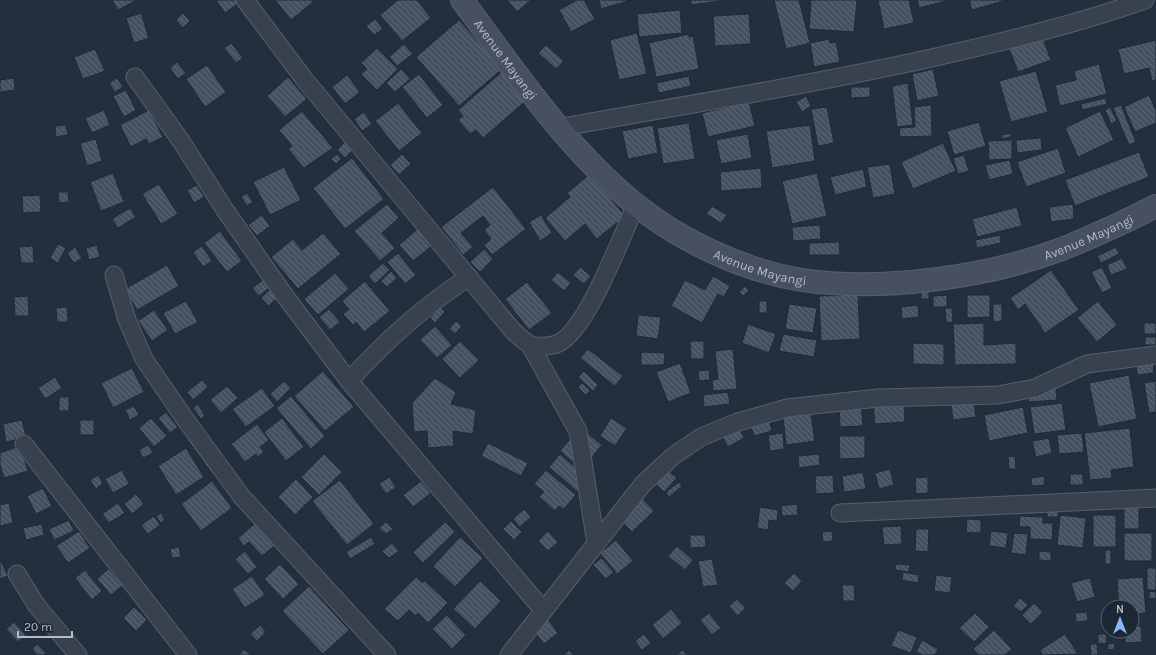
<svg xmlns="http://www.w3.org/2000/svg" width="1156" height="655" viewBox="0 0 1156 655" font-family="Karla,sans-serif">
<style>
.building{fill:url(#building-back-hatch);stroke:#1f2835}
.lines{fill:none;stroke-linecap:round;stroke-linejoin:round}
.street-casing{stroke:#565f6c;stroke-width:19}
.secondary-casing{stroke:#565f6c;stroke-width:24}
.street{stroke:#38414e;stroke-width:17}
.secondary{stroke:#465061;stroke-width:22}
.labels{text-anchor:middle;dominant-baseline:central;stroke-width:3.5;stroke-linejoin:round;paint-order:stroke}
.street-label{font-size:13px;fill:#b4bcc9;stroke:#1d2633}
</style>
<defs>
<pattern id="building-back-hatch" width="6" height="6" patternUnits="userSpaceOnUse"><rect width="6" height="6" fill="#455162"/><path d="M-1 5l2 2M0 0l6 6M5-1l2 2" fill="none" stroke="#5d6877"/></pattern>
</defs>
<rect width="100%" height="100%" fill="#242f3e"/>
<path class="building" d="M112 0H137L118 10Z
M216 0H237L239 3 225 13Z
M275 0H312L313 2 291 20Z
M398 0H417L431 18 402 41 380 15Z
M507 0H531L517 12Z
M577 0H584L595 19 571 32 559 10Z
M599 0H631L601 9Z
M691 0H729L691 5Z
M774 0H799L810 43 786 49Z
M811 0H857L854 32 809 29Z
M878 0H909L914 23 884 29Z
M917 0H950L919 8Z
M969 0H1007L972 10Z
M680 10 682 33 639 37 637 14Z
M141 13 149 38 134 43 126 18Z
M183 13 190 21 183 28 176 20Z
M749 14 751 44 715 46 713 16Z
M375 19 383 29 374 35 366 26Z
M459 20 502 69 459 106 416 57Z
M637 33 647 74 619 80 610 40Z
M689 34V37L693 36 699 69 656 77 649 43Z
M1042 36 1051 60 1018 72 1009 48Z
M829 39 830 43 836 42 840 62 814 67 810 43Z
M1156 40V80L1152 81 1149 68 1124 74 1118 49Z
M231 43 243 58 236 63 224 48Z
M404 44 413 54 397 66 389 57Z
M546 45 564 61 556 69 538 53Z
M377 48 398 69 377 90 361 74 367 69 361 63Z
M95 49 105 71 83 79 74 57Z
M177 62 186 73 178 79 170 68Z
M1099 64 1107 94 1060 106 1055 85 1076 80 1074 71Z
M207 65 226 92 205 107 186 79Z
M401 69 410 79 395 92 386 83Z
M933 69 939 96 917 101 912 74Z
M504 70 529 98 483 138 476 130 470 134 458 120 463 116 458 110Z
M1036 71 1048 112 1011 122 999 81Z
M419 74 443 105 427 118 402 87Z
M347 75 360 92 345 104 332 87Z
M689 76 691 86 659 93 656 83Z
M288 77 307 99 285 117 267 96Z
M14 78 15 90 0 92V80Z
M117 78 123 87 115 92 109 83Z
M908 83 913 125 897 127 892 86Z
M851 87H870V97L851 98Z
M126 90 136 110 124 117 113 96Z
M1149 95 1156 110V123L1135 132 1124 107Z
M806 96 811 106 802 112 796 102Z
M1106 98 1107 104 1082 110 1081 104Z
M749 102 755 126 708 137 702 113Z
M398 103 422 133 399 151 375 121Z
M931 105 932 136 900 137 899 128 915 127 914 107Z
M1121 105 1136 142 1129 145 1113 108Z
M827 107 834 143 818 146 811 109Z
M1110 107 1117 121 1111 124 1105 110Z
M104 110 110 125 92 133 85 118Z
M149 110 163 137 149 144 146 139 131 147 120 125Z
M302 111 333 148 304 168 288 149 292 146 279 130Z
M1100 111 1114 140 1078 157 1065 128Z
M364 112 372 124 362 131 354 119Z
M979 122 986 146 954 155 947 131Z
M689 123 695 159 663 164 657 128Z
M66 125 68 135 56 137 55 126Z
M653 125 658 153 628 159 622 131Z
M810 125 815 161 772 168 766 131Z
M1011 133V137L1002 139 1001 135Z
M748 134 752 158 721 164 716 140Z
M1041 138 1042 150 1017 153 1016 140Z
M96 139 102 161 87 166 80 143Z
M348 139 356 147 345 158 337 150Z
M1012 140V159L989 160 988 141Z
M943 143 956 171 913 189 901 162Z
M1058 148 1066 173 1026 187 1017 162Z
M1139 152 1149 177 1075 206 1065 180Z
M337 154 341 159 336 164 331 159Z
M402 154 411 164 399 175 390 165Z
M964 155 969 171 958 174 953 158Z
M352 158 384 199 345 229 313 188Z
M1010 160 1013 174 989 180 985 165Z
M890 164 895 194 873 198 867 167Z
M284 167 301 200 270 215 253 182Z
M761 168 762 188 721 191 720 172Z
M863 169 867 187 835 195 830 177Z
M113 173 124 202 101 211 90 182Z
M817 173 827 216 792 224 782 181Z
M590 174 625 216 597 239 585 224 565 241 545 218 570 197 567 193Z
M159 184 178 214 161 224 142 194Z
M197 185 204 197 194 203 187 190Z
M493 187 526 229 492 255 484 245 491 239 484 230 490 225 483 216 461 233 473 247 463 255 441 227Z
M58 192H68L69 202 59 203Z
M247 193 253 202 247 206 241 197Z
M40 195 41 212 23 213 22 196Z
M387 204 399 218 382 233 395 248 380 261 354 231Z
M1073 204 1074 219 1051 222 1049 207Z
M712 206 727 215 721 223 706 214Z
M1017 207 1022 226 977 237 972 219Z
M130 208 136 217 118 228 112 219Z
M262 215 270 226 257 236 248 225Z
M541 215 552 233 540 241 529 222Z
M820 225 821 239 793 241 792 227Z
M419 228 433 245 413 261 399 245Z
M220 231 242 261 227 272 204 243Z
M323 233 341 254 298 289 271 257 293 239 302 250Z
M1000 235 1001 243 977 248 975 240Z
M839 242 840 255H809V243Z
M58 244 66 248 58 263 50 258Z
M97 245 100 257 89 260 86 248Z
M33 246 34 263H21L19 247Z
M202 246 212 261 203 267 193 252Z
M75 247 82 258 74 263 67 253Z
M1116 247 1119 254 1101 263 1097 256Z
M484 249 493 259 480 272 470 262Z
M398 253 416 275 405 284 387 262Z
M1122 258 1127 269 1111 275 1107 265Z
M383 263 390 270 375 284 368 276Z
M167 265 179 286 137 310 125 289Z
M580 267 591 276 584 284 573 275Z
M1102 267 1112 288 1102 293 1091 272Z
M1051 270 1079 310 1045 333 1025 304 1018 310 1010 298Z
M391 271 397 278 387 287 381 281Z
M558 272 571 283 564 291 551 280Z
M335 273 349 289 318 315 304 299Z
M713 276 730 286 724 297 718 294 702 323 671 306 685 280 705 290Z
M263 280 269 288 259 296 252 288Z
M365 281 390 311 364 332 356 322 353 325 343 314 349 309 342 301Z
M527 282 552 313 529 330 505 299Z
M274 285 282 292 269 306 261 298Z
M745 286 749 291 743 296 739 292Z
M921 291H929V299H921Z
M858 295 860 339 821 341 819 296Z
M947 295V307H933V296Z
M967 295H990V317L967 318Z
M28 296 29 316H15L14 297Z
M186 301 198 322 175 334 163 313Z
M759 301H767V313H759Z
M1098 301 1117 325 1097 342 1077 318Z
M789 304 817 308 813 333 785 329Z
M993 304H1002V321L993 322Z
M918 305 919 317 902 319 901 307Z
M67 307 68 322H57L56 308Z
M440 307 445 312 435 323 430 318Z
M945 308H952L953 322 946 323Z
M329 309 340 322 330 330 319 317Z
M154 310 168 330 152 341 138 321Z
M638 315 661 317 658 339 636 336Z
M456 321 462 326 455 334 449 329Z
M984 323V345L1016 343V364L955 365 953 324Z
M1144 323H1156V334H1144Z
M748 324 776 334 769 353 742 343Z
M435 326 452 345 437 358 420 340Z
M783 334 817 340 814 357 779 351Z
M1145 337H1156V345H1145Z
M460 341 479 360 460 378 442 359Z
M690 341H704V359H691Z
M913 343 944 344V365L913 364Z
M588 349 623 376 615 386 580 358Z
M733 349 737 389 713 391 712 380 718 379 715 351Z
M641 352 665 353 664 365H641Z
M1153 361 1154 373 1137 375 1136 362Z
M680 363 691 393 668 402 656 372Z
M132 368 144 392 113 408 101 383Z
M709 370 710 380 699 381 698 371Z
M323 371 354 407 325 431 294 396Z
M584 371 598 385 593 391 578 377Z
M1129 375 1137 419 1098 427 1089 383Z
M55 377 62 388 45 399 38 388Z
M435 378 456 392 451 404 476 410 473 434 453 431 454 446 428 448 427 431 414 432 412 403Z
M1055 378 1057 400 1029 402 1028 393 1022 394 1021 382Z
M202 380 208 387 193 400 187 392Z
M284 381 291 388 277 402 270 394Z
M1156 381V412L1149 413 1144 383Z
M582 383 590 391 586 395 578 387Z
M227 386 238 398 221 413 210 400Z
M262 388 275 406 246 427 232 409Z
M728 392 730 404 704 407 703 395Z
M973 392 976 417 953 420 950 395Z
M291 396 325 436 311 449 276 408Z
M59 397H69V411H59Z
M861 402 863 426 840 427 839 403Z
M904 403 905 422 875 424 873 405Z
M1062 403 1066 430 1034 434 1030 407Z
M198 404 205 416 201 419 193 408Z
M134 406 139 415 130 420 125 410Z
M1023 407 1028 433 989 441 984 415Z
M767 411 772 431 754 436 748 416Z
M166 412 178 427 170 433 158 418Z
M811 414 815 441 786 445 783 417Z
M151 418 167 436 154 447 139 428Z
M282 418 304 447 286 461 264 432Z
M611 418 627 428 615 446 600 436Z
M22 420 26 437 6 442 3 424Z
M80 420H94V435H80Z
M257 424 269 440 260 447 264 452 258 457 256 454 245 462 231 444Z
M737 424 744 438 728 447 720 433Z
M580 427 602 445 586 464 579 458 575 464 560 451Z
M1130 428 1134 467 1111 470 1112 478 1090 480 1084 433Z
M783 433 784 449 770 451 768 435Z
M1082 433 1084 452 1059 454 1057 435Z
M195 434 222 471 214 476 187 439Z
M839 436H865V458L840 459Z
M1049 438 1052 453 1036 457 1032 441Z
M488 443 528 463 521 476 481 456Z
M148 445 153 453 143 458 139 450Z
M20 446 28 471 4 478 0 465V453Z
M186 448 204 477 176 495 158 466Z
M324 454 342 472 319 495 301 477Z
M560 454 590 480 579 493 549 467Z
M819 454 820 465 799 468 798 456Z
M1015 456 1016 469H1009L1008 457Z
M663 466 677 478 664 492 651 479Z
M890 469 894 485 879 489 875 473Z
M122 470 129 484 113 493 105 479Z
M546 470 576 495 564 509 559 506 555 511 539 497 544 492 534 484Z
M863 472 866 489 844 492 842 476Z
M1070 474H1083V485H1070Z
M98 475 103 483 96 489 90 480Z
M833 475 834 493 816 494 815 476Z
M1044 476 1045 485 1032 486 1031 478Z
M389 477 396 487 386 494 379 484Z
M928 477V493L916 494 915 478Z
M296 479 313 497 295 515 278 497Z
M340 480 374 524 347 545 312 501Z
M212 481 232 508 201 531 181 504Z
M421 481 431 493 413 507 403 495Z
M679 482 682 486 669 497 666 492Z
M43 488 52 506 36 514 27 496Z
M136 494 144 504 132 514 124 504Z
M642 498 654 511 632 532 620 519Z
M9 503 13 523 0 526V505Z
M118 503 125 513 109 523 102 514Z
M797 504 798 515 782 516 781 506Z
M1124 506H1139V529H1124Z
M760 507 778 510 777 521 769 520 768 530 757 528Z
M1047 507H1059L1058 517H1047Z
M524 509 531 517 520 527 513 519Z
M161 513 165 520 161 523 156 516Z
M1060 515 1086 518 1083 548 1057 545Z
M1093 515H1116V547H1093Z
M154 516 160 525 148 534 141 525Z
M1020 516 1043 517V523H1053L1052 540 1030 539V527H1019Z
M967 519 981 520V533L966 532Z
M69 520 74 531 54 540 49 529Z
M259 520 278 543 262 556 249 542 244 546 238 538Z
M511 521 522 532 514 540 503 529Z
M386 522 393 529 386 534 379 528Z
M445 522 455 532 423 563 413 552Z
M42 524 44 535 26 540 23 528Z
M901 526 902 544 884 545 882 527Z
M916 529H929L928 552 915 551Z
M79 531 90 548 68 563 56 546Z
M548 531 558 542 548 551 538 541Z
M832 531 833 541 823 542 822 532Z
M991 531 1008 533 1006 548 989 546Z
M1014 533 1028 534 1026 555 1011 553Z
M1124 533H1152V561H1124Z
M690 535H705L706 547 690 548Z
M371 537 375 544 350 559 346 552Z
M460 537 483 558 455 587 433 566Z
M616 540 633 561 617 574 600 553Z
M392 543 399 551 389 558 382 551Z
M677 546 693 560 685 570 668 556Z
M179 547 181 557 172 558 170 549Z
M1105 550H1111V564H1105Z
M245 551 257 567 248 574 235 559Z
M1039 551 1051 552V561L1039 560Z
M601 558 614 572 606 579 593 565Z
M0 559 8 576 0 579Z
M712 559 718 585 703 587 698 561Z
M280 564 299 584 283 599 264 579Z
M896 564 910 565 909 572 895 570Z
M1147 568H1156V590H1147Z
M108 569 123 585 111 595 97 579Z
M85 570 102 591 92 600 75 578Z
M903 572 919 575 918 583 902 580Z
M794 573 802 581 793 591 784 583Z
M936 575 952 577 950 593 934 591Z
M252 576 265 595 245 608 232 589Z
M416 577 422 583 424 580 448 603 428 623 418 613 416 616 409 610 398 621 384 609Z
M1143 577 1146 613 1132 614V607H1119L1117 579Z
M1090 578 1095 597 1077 602 1071 583Z
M480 581 501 601 475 629 453 609Z
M842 585H854L855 601H843Z
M309 586 349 630 323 654 282 611Z
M1156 591V598L1149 599V592Z
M1020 598 1028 605 1021 612 1013 606Z
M737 599 746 608 737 616 729 606Z
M1034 603 1043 612 1031 624 1022 615Z
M134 607 147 620 136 631 123 618Z
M671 609 682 623 663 639 652 625Z
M542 611 558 633 544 644 527 622Z
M1087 612 1088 621 1076 622 1075 613Z
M709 613 721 628 712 635 700 620Z
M975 613 989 627 974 642 959 628Z
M447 615 466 635 452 649 432 629Z
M14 622 26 635 18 642 6 629Z
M260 625 266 632 257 641 250 634Z
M1132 626H1141L1142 642 1125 643V631H1132Z
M898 630 917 637 911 653 891 646Z
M994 630 1012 649 1005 655H979L973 649Z
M644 634 651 643 642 650 635 641Z
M1065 634 1078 654 1043 655 1040 650Z
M1098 634H1106L1107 643 1098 644Z
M922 640 938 649 935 655H922L916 652Z
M1114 643 1115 649 1108 650V644Z
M37 644 46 653 44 655H37L32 649Z
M1090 644H1097L1098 655H1091Z
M244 649 251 655H239Z
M569 650 574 655H563Z
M682 650 688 655H677Z"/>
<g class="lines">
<g class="street-casing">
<path id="street" d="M245 0 305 80 513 331C518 335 523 341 529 344 536 348 553 346 559 343 588 328 621 237 636 205
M135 77 181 141 225 210 285 296 349 381 543 610
M558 128C684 105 810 85 936 57 1006 41 1077 24 1145 0
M114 275 127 320 144 359 185 419 242 497 387 655
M530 345 578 431 596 543
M349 381C385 341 424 306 469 277
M24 444 188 655
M840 513 1156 498
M17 574 37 606 78 655
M509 655 643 484 673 456 701 437 738 422 787 408 878 398 998 395 1035 388 1087 364 1156 355"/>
</g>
<g class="secondary-casing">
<g id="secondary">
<path id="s1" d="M462 0C515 71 565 147 635 204 680 241 745 271 802 280 881 292 988 277 1062 249 1094 236 1125 222 1156 206"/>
</g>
</g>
<use href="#street" class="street"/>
<use href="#secondary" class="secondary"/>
</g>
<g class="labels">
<g class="street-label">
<text stroke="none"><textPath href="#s1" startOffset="74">Avenue Mayangi</textPath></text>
<text stroke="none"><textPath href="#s1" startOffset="747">Avenue Mayangi</textPath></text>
<text stroke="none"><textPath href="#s1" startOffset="410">Avenue Mayangi</textPath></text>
</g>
</g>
<g transform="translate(1120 619)"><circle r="19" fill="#1d2633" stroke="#59626f"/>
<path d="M0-3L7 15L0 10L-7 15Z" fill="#8ab4f8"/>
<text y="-6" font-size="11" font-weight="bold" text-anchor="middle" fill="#b4bcc9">N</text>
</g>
<path d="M18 631v6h54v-6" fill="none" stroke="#b4bcc9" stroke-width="2"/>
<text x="24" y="631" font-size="12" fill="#b4bcc9" stroke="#1d2633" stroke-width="3" paint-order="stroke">20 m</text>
</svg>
